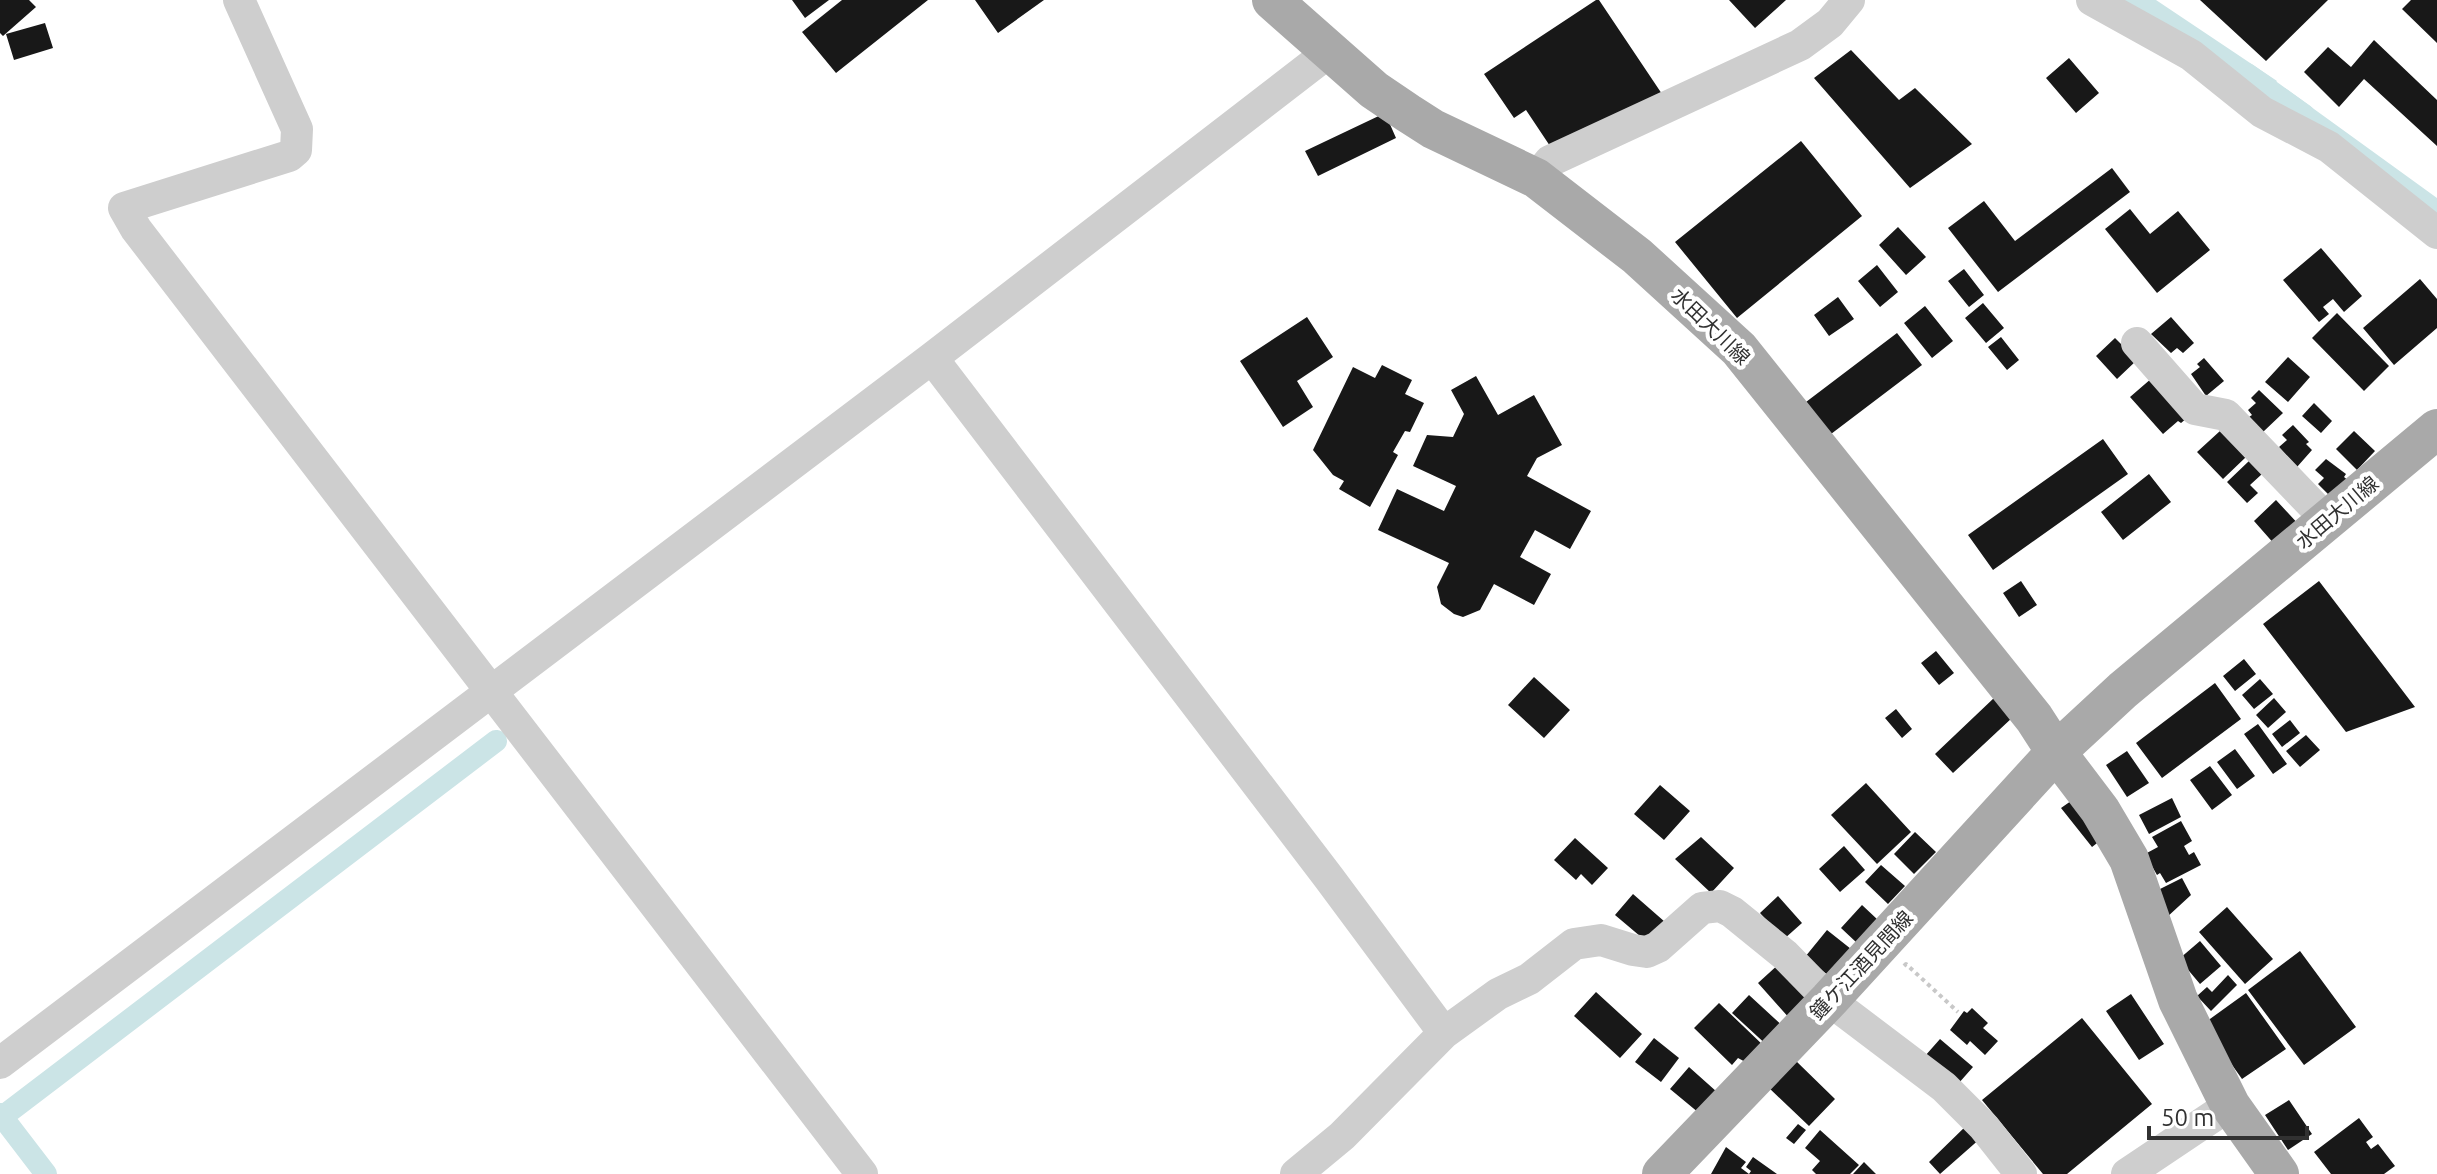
<svg xmlns="http://www.w3.org/2000/svg" width="2437" height="1174" viewBox="0 0 2437 1174" font-family="Ubuntu,'Noto Sans JP',sans-serif">
<style>
.water{fill:#cbe4e6}
.lines{fill:none;stroke-linecap:round;stroke-linejoin:round}
.canal{stroke:#cbe4e6;stroke-width:22}
.building{fill:#181818}
.path{stroke:#c8c8c8;stroke-width:4;stroke-dasharray:4 4;stroke-linecap:butt}
.minor{stroke:#cecece;stroke-width:32}
.major{stroke:#a9a9a9;stroke-width:40}
.labels{text-anchor:middle;dominant-baseline:central;stroke-width:8;stroke-linejoin:round;paint-order:stroke}
.street-label{font-size:20px;fill:#313131;stroke:#fff}
</style>
<rect width="100%" height="100%" fill="#fff"/>
<path class="water" d="M2116 0H2156L2277 81 2264 97Z
M2285 88 2437 198V216L2274 106Z"/>
<g class="lines">
<path class="canal" d="M2247 74 2304 115
M0 1114 46 1174
M2 1117 496 741"/>
</g>
<path class="building" d="M0 0H29L36 7 3 36 0 33Z
M792 0H829L805 18Z
M842 0H928L836 73 802 32Z
M975 0H1044L998 33Z
M1596 0H1599L1662 94 1550 146 1526 110 1514 118 1484 74Z
M1729 0H1786L1755 28Z
M2200 0H2328L2266 61Z
M2411 0H2437V43L2402 9Z
M45 23 53 48 14 60 6 34Z
M2374 40 2437 100V146L2364 79 2339 107 2304 72 2328 47 2351 67Z
M1851 50 1899 100 1915 88 1972 144 1910 188 1814 78Z
M2069 58 2099 93 2076 113 2046 78Z
M1385 113 1396 138 1318 176 1305 151Z
M1801 141 1862 216 1737 318 1675 242Z
M2112 168 2130 192 1998 292 1948 228 1984 201 2015 241Z
M2130 209 2150 234 2178 211 2210 250 2157 293 2105 229Z
M1898 227 1926 257 1906 275 1879 245Z
M2321 248 2362 296 2344 312 2333 299 2323 307 2329 314 2319 322 2283 280Z
M1877 265 1898 292 1880 307 1858 281Z
M1964 269 1984 295 1969 307 1948 281Z
M2420 279 2437 299V328L2394 365 2363 328Z
M1838 297 1854 319 1829 336 1814 315Z
M1983 303 2004 328 1986 343 1965 318Z
M1925 306 1953 341 1932 358 1904 323Z
M2337 313 2389 366 2364 391 2312 338Z
M1307 317 1333 357 1297 381 1313 407 1283 427 1240 361Z
M2171 317 2194 343 2183 353 2177 348 2171 353 2151 334Z
M1897 333 1922 365 1831 434 1806 402Z
M2001 337 2019 360 2007 370 1988 347Z
M2115 338 2137 360 2117 379 2096 356Z
M2288 357 2310 377 2288 402 2265 382Z
M2204 358 2224 381 2206 396 2191 374 2200 367 2197 364Z
M1382 365 1412 380 1405 394 1424 403 1410 432 1405 431 1393 452 1398 455 1370 507 1339 489 1344 481 1333 475 1313 450 1353 367 1375 378Z
M1476 376 1498 415 1534 395 1562 445 1537 458 1527 476 1591 511 1570 549 1535 530 1520 557 1551 574 1534 605 1494 584 1480 610 1463 617 1454 614 1441 604 1437 587 1449 563 1378 530 1397 489 1444 511 1456 486 1413 466 1427 435 1453 437 1464 414 1451 390Z
M2152 378 2187 418 2181 423 2178 421 2163 434 2130 397Z
M2259 390 2283 413 2263 432 2249 417 2252 415 2248 410 2256 403 2251 398Z
M2314 403 2332 421 2321 433 2302 416Z
M2293 425 2309 442 2306 444 2312 450 2297 467 2279 447 2287 440 2282 435Z
M2220 431 2246 457 2223 479 2197 452Z
M2354 431 2375 451 2357 470 2336 449Z
M2103 439 2128 474 1993 570 1968 535Z
M2326 459 2346 474 2344 477 2350 482 2333 499 2318 484 2324 478 2315 470Z
M2249 461 2262 474 2250 485 2258 493 2247 503 2227 482Z
M2149 474 2171 502 2123 540 2101 512Z
M2276 500 2301 527 2276 546 2254 521Z
M2021 581 2037 605 2019 617 2003 593Z
M2319 581 2415 707 2346 732 2263 624Z
M1936 651 1954 673 1939 685 1921 663Z
M2244 659 2256 674 2235 691 2223 676Z
M1534 677 1570 710 1544 738 1508 705Z
M2260 679 2273 694 2254 709 2242 695Z
M2215 683 2241 719 2162 778 2136 743Z
M1995 697 2013 717 1953 773 1935 754Z
M2274 698 2286 712 2268 728 2256 715Z
M1896 709 1912 729 1902 738 1885 718Z
M2290 720 2300 733 2282 747 2272 734Z
M2258 724 2287 764 2273 774 2244 734Z
M2306 735 2320 750 2300 767 2286 751Z
M2235 749 2255 776 2237 789 2217 762Z
M2127 751 2149 783 2127 797 2106 765Z
M2210 766 2232 795 2212 810 2190 780Z
M1866 783 1911 832 1877 864 1831 815Z
M1660 785 1690 811 1664 840 1634 814Z
M2172 798 2181 817 2149 834 2139 815Z
M2071 801 2101 840 2092 847 2061 808Z
M2181 821 2192 841 2184 846 2189 855 2194 852 2201 865 2166 883 2160 873 2157 875 2145 854 2158 847 2152 837Z
M1915 832 1936 852 1914 874 1894 854Z
M1701 837 1734 868 1711 893 1675 859Z
M1575 838 1608 868 1592 885 1581 874 1576 880 1554 860Z
M1844 846 1865 870 1840 892 1819 869Z
M1881 865 1905 886 1888 904 1865 882Z
M2182 878 2191 895 2166 918 2154 892Z
M1633 894 1665 922 1647 942 1615 915Z
M1778 896 1802 923 1784 939 1760 913Z
M1862 905 1878 920 1857 943 1841 928Z
M2227 907 2273 959 2245 984 2199 932Z
M1827 930 1851 949 1829 976 1805 957Z
M2200 941 2221 966 2200 984 2179 959Z
M2300 951 2356 1027 2304 1065 2248 990Z
M1780 963 1813 999 1791 1020 1758 983Z
M2228 975 2237 985 2211 1011 2197 996 2207 987 2212 992Z
M1596 992 1642 1034 1620 1058 1574 1016Z
M2246 993 2286 1049 2242 1079 2203 1024Z
M2131 994 2164 1044 2139 1060 2106 1011Z
M1749 995 1787 1030 1770 1048 1732 1013Z
M1719 1003 1765 1047 1749 1064 1738 1058 1732 1065 1694 1028Z
M1972 1008 1988 1023 1983 1028 1998 1041 1985 1055 1970 1041 1967 1045 1950 1030 1964 1011 1967 1013Z
M2082 1018 2152 1104 2067 1174H2043L1982 1100Z
M1654 1038 1679 1058 1661 1082 1635 1062Z
M1940 1039 1973 1067 1958 1084 1925 1056Z
M1795 1060 1835 1099 1809 1126 1768 1087Z
M1689 1067 1717 1092 1699 1113 1670 1089Z
M2289 1100 2312 1134 2288 1150 2265 1115Z
M2359 1118 2373 1137 2366 1142 2371 1149 2378 1144 2395 1166 2384 1174H2331L2314 1152Z
M1969 1123 1982 1137 1940 1174 1929 1162Z
M1798 1124 1806 1130 1794 1144 1786 1138Z
M1820 1130 1859 1165 1850 1174H1816L1812 1170 1820 1161 1805 1148Z
M1726 1147 1746 1162 1741 1168 1749 1174 1751 1171 1746 1167 1753 1157 1777 1174H1711Z
M1864 1162 1876 1174H1853Z"/>
<g class="lines">
<path class="path" d="M1904 966 1906 964 1958 1012"/>
<path class="minor" d="M239 0 297 129 296 150 289 156 124 208 136 229 862 1174
M2092 0 2191 55 2262 112 2329 147 2437 233
M1536 178 1550 161 1800 45 1830 23 1849 0
M2137 343 2195 409 2226 415 2327 520
M932 358 1329 878 1444 1033
M0 1063 932 358 1329 52
M1296 1174 1342 1136 1444 1033 1498 994 1529 979 1574 944 1601 940 1633 950 1647 952 1658 947 1702 908 1720 906 1732 912 1785 955 1829 1000 1944 1087 1984 1127 2021 1174
M2127 1174 2230 1105"/>
<path class="major" d="M1272 0 1374 90 1408 113 1433 129 1536 178 1637 256 1739 349 2034 718 2056 752 2100 810 2129 859 2178 1000 2230 1105 2279 1174
M1662 1174 1829 1000 2056 752 2123 690 2437 429"/>
</g>
<g class="labels">
<g class="street-label">
<text transform="translate(1711 326) rotate(44)">水田大川線</text>
<text transform="translate(2337 512) rotate(-40)">水田大川線</text>
<text transform="translate(1861 965) rotate(-47)">鐘ケ江酒見間線</text>
</g>
</g>
<path d="M2149 1126v12h158v-12" fill="none" stroke="#313131" stroke-width="4"/>
<text x="2161" y="1126" font-size="24" fill="#313131" stroke="#ffffff" stroke-width="6" paint-order="stroke">50 m</text>
</svg>
